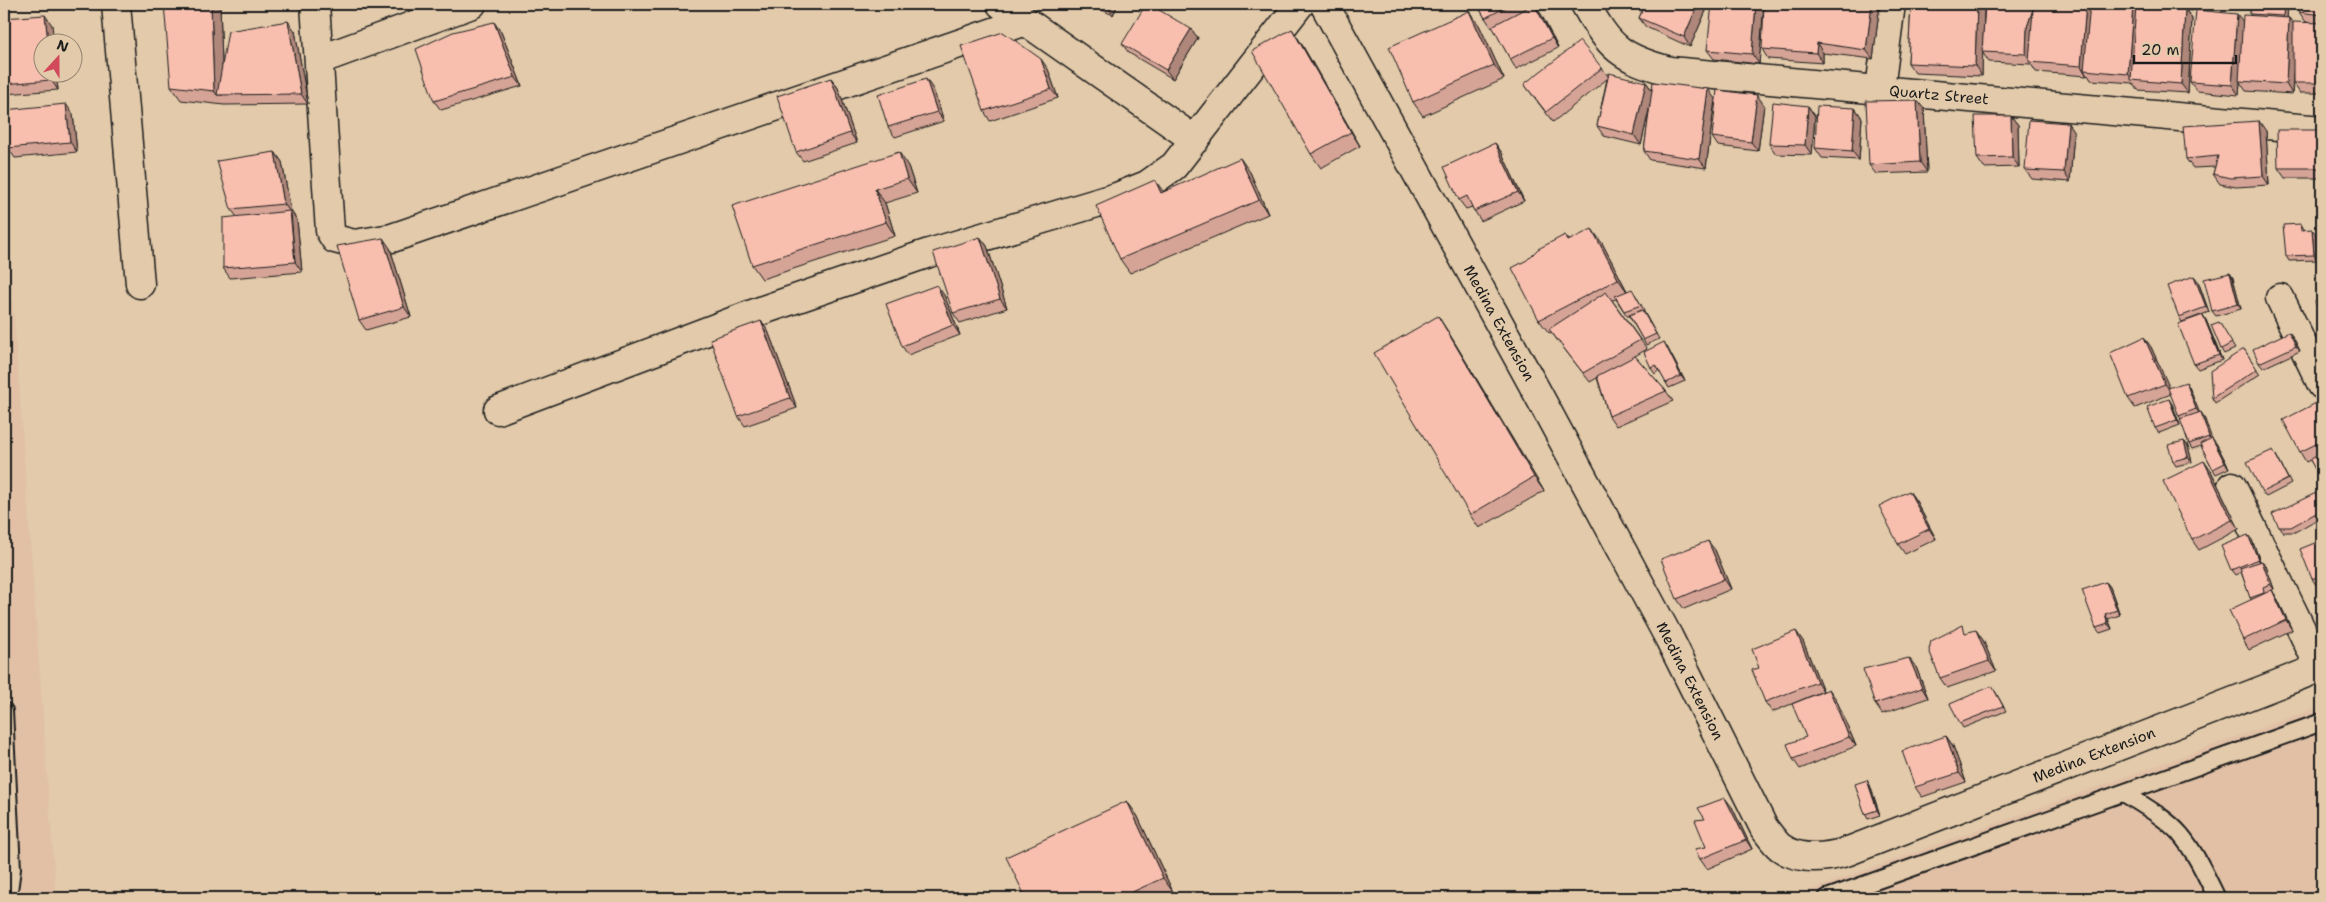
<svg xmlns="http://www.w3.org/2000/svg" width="2326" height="902" viewBox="0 0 2326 902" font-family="'Shantell Sans',sans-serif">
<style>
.built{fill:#e1c0a6}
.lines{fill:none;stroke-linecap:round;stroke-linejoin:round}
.service-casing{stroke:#1c1c1c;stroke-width:20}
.minor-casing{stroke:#1c1c1c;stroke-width:31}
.service{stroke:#e2caaa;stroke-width:16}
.minor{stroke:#e2caaa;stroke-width:28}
.wall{fill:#d5a496;stroke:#1c1c1c;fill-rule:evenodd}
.shaded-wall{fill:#ae867a;stroke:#1c1c1c}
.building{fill:#f8bfaf;stroke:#1c1c1c}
.labels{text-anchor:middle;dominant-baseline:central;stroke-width:4.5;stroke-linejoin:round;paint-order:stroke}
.street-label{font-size:15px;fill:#1c1c1c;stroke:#e2caaa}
</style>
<rect width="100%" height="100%" fill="#e2caaa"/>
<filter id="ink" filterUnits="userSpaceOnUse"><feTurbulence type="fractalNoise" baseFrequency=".02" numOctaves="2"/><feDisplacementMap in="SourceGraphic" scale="10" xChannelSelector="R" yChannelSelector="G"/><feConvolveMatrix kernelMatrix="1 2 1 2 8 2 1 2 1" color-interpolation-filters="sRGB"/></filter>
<g filter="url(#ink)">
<path class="built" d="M4 190 19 387 56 898H4Z
M2322 706V898H1788Z"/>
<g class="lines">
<g class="service-casing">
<path id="service" d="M4 711 12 869 8 898
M2124 793C2142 805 2165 817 2180 834 2196 853 2206 876 2217 898
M1827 898 2322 722"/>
</g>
<g class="minor-casing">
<path id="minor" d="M116 4 140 284
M315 4 330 231 335 239 354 244 392 238 1026 21
M1001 4 1195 140
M1324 4 1538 394 1668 636 1764 828C1769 834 1774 842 1780 847 1799 861 1825 858 1846 852L2322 667
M1585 4C1610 48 1620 58 1670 71L2322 130
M319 60 472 4
M1880 89 1891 4
M2280 298 2322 385
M498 410 763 310 929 253 1117 197 1147 185 1174 166 1300 4
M2232 486 2320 668"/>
</g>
<use href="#service" class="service"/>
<use href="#minor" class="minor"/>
</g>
<path class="wall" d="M220 4 222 63 295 31 308 104 224 105 181 100 171 86Z
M1089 4H1118L1113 15Z
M1477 4H1537L1535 5 1541 14 1558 48 1516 69 1510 59 1493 27 1492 28 1485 18Z
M1621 4H1628L1623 7Z
M1645 4H1709L1690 47 1646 27 1639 18Z
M1764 4 1759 64 1714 59 1707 50Z
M1880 4 1873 59 1823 53V63L1768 59 1762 49Z
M1911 4H2087L2089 7 2090 4H2132L2133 5 2136 9 2149 6 2147 4H2192V11L2186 10 2192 19 2188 93 2138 90 2133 83 2091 80 2088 75 2087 76 2036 72 2031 64 1989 62 1982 52V76L1915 73 1908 63ZM1981 6 1985 7 1983 46 1984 11Z
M2251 4H2288L2287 18H2289L2293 24 2313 23 2306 22 2299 12 2322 4V93H2300L2293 83 2292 94 2246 91 2240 82 2239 95 2197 91 2190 82 2243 21 2251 16 2250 14Z
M4 18 52 25 42 72H56L58 90 5 94 4 93Z
M1479 25 1504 79 1423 116 1413 102Z
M1191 29 1198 38 1173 79 1129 53 1122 44Z
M1292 29 1301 43 1360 146 1321 168 1311 154Z
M501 32 522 86 441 110 434 101Z
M1602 68 1608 76 1646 82 1652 90 1715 99 1706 168 1650 160 1644 151 1650 106 1641 145 1604 136 1597 126 1607 79 1553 122 1524 84Z
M1048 69 1058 98 990 121 984 111Z
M831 78 838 88 857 143 803 161 796 152Z
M933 89 944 121 895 137 888 127Z
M1764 105 1758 151 1718 146 1712 137Z
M1808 106 1815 116 1812 155 1776 154 1769 144Z
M1855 108 1862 118 1859 160 1822 158 1815 148Z
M1924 109 1927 172 1876 174 1869 165Z
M73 114 77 152 15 158 8 148Z
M2011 116 2018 125 2019 167 1984 168 1977 158Z
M2322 130V178H2285L2278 168Z
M2266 131 2269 185 2236 187 2220 184 2213 174 2215 167 2193 168 2186 159Z
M2074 132 2070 182 2032 179 2025 170Z
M1495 143 1502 153 1524 201 1481 221 1472 207 1466 209 1459 200Z
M275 152 282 162 291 211 297 220 302 272 230 278 223 268 237 217 231 209Z
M908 166 917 193 885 203 895 236 762 279 752 265Z
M1250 172 1268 214 1130 273 1120 259 1163 192Z
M2304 229V230L2316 234 2317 260 2289 261 2286 256Z
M1565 235 1569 240 1602 243 1627 291 1635 294 1644 310H1643L1659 339 1646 345 1629 316H1627L1616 299 1612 300 1647 349 1635 356 1666 391 1673 401 1616 426 1609 416 1597 378 1590 382 1551 332 1549 333 1539 320 1527 260Z
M980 237 987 246 1007 308 960 323 953 313Z
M390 248 411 317 366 330 359 320Z
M2230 273 2233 278 2241 309 2216 316 2212 311Z
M2198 281 2209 312 2182 322 2179 317Z
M944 295 960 335 908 355 902 346Z
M2206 320 2222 360 2198 369 2194 364Z
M761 321 768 331 797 408 745 426 738 416Z
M2219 322 2235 349 2224 354 2221 349Z
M1447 330 1544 491 1479 528 1470 515Z
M2293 337 2300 351 2263 368 2259 363Z
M1667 347 1685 381 1669 388 1659 370 1655 374 1651 368Z
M2151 347 2169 388 2189 387 2199 412 2204 417 2211 439 2216 443 2229 468 2216 474 2213 469 2201 446 2192 449 2189 444 2181 419 2179 416 2171 394 2135 408 2128 398Z
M2244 349 2260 374 2215 403 2212 398Z
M2322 400V481L2310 460 2306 462 2300 452Z
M2172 404 2180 425 2159 433 2155 428Z
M2184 441 2188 446 2192 462 2176 466 2173 461Z
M2276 455 2291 484 2266 497 2262 492Z
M2211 471 2239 529 2199 550 2192 540Z
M1909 491 1916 501 1936 539 1905 554 1898 544Z
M2320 498 2321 517 2295 532H2283L2279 527Z
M2252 540 2260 561 2266 566 2274 589 2272 590 2278 600 2292 630 2249 650 2243 640 2251 599 2241 572 2235 575 2231 570Z
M2322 540V588L2319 589 2312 579Z
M1715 550 1731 589 1684 609 1677 599Z
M2106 582 2110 587 2120 615 2108 619 2112 629 2100 633 2096 628Z
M1983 640 1996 671 1947 688 1940 678Z
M1803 641 1823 691 1772 712 1765 702 1759 668Z
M1916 667 1928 698 1882 714 1875 704Z
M1995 691 2006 711 1963 728 1960 723Z
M1836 699 1856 746 1800 769 1793 759 1806 737Z
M1946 736 1953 746 1966 782 1922 797 1915 787Z
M1870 785 1880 815 1868 819 1865 814Z
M1732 807 1752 849 1707 869 1700 859 1706 847 1705 819Z
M1137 815 1173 892 1159 898H1026Z"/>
<path class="shaded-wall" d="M211 4H220L223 95H217L214 91Z
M1107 4H1118L1113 15 1106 5Z
M1534 4 1541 14 1558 48 1552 38Z
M1698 4H1709L1690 47 1684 37Z
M1756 4H1764L1759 64 1752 54Z
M1872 4H1880L1873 59 1866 50Z
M1977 4H1979L1984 11 1982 76 1975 66Z
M2086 4 2093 13 2084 70 2087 76 2081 66Z
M2187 4H2192V11Z
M2284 4H2288L2287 21 2283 16Z
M2133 5 2140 15 2133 80 2128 74Z
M2033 9 2031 62 2026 54 2027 27Z
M2185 9 2192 19 2188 93 2181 84Z
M1469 11 1479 25 1504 79 1494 65Z
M2237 14 2244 23 2239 95 2232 85Z
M45 15 52 25 54 42H48Z
M2289 18 2296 27 2292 94 2286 84Z
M288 21 295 31 308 104 301 94Z
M494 22 501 32 522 86 515 77Z
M1191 29 1198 38 1173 79 1166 70Z
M1292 29 1301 43 1360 146 1351 132Z
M1817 43 1823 53V63L1816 53Z
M1041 59 1048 69 1058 98 1051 89Z
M50 72H56L58 90 51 80Z
M831 78 838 88 857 143 850 133Z
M926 79 933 89 944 121 937 112Z
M1646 82 1653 92 1641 145 1634 135Z
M1708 89 1715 99 1706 168 1699 159Z
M1757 95 1764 105 1758 151 1751 142Z
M1917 100 1924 109 1927 172 1920 162Z
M66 104 73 114 77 152 70 142Z
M1808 106 1815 116 1812 155 1805 145Z
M1855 108 1862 118 1859 160 1852 151Z
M2011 116 2018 125 2019 167 2012 157Z
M2259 121 2266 131 2269 185 2263 176Z
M2068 123 2074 132 2070 182 2064 172Z
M1495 143 1502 153 1524 201 1518 192Z
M275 152 282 162 291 211 297 220 302 272 295 262 291 213 284 204Z
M899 152 908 166 917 193 907 179Z
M1240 158 1250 172 1268 214 1259 200Z
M1155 180 1165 194 1161 193Z
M875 189 885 203 895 236 886 222Z
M2301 224 2304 229V235L2301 230Z
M1592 229 1602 243 1628 293 1618 279Z
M2312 229 2316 234 2317 260 2314 255Z
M980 237 987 246 1007 308 1000 299Z
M383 238 390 248 411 317 404 307Z
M2230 273 2233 278 2241 309 2238 304Z
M2194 276 2198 281 2209 312 2206 307Z
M937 285 944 295 960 335 953 325Z
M2203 315 2206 320 2222 360 2219 355Z
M1438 316 1447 330 1544 491 1534 477Z
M761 321 768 331 797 408 790 398Z
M2289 332 2293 337 2300 351 2296 346Z
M2144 337 2151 347 2172 393 2165 384Z
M1664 342 1667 347 1685 381 1681 376Z
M2186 382 2189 387 2200 414 2196 409Z
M2169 399 2172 404 2180 425 2177 420Z
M2201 412 2204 417 2213 442 2209 437Z
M2212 438 2216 443 2229 468 2225 463Z
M2184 441 2188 446 2192 462 2188 457Z
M2204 461 2211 471 2239 529 2232 520Z
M1909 491 1916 501 1936 539 1929 529Z
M2316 493 2320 498 2321 517 2318 512Z
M2248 535 2252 540 2261 564 2258 559Z
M1708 541 1715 550 1731 589 1724 579Z
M2262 561 2266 566 2274 589 2270 584Z
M2106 582 2110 587 2120 615 2117 610Z
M2272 590 2278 600 2292 630 2286 620Z
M2105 614 2108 619 2112 629 2108 624Z
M1976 630 1983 640 1996 671 1989 661Z
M1796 631 1803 641 1823 691 1817 682Z
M1909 658 1916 667 1928 698 1922 688Z
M1829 689 1836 699 1856 746 1849 737Z
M1946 736 1953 746 1966 782 1959 773Z
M1867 780 1870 785 1880 815 1877 810Z
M1725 798 1732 807 1752 849 1746 840Z
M1127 801 1137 815 1173 892 1163 878Z"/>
<path class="building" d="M164 4H211L214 91 171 86Z
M1146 4H1149L1191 29 1166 70 1122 44Z
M1477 4H1512L1485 18Z
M1534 4 1552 38 1510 59 1492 26Z
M1645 4H1698L1684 37 1639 18Z
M1712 4H1756L1752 54 1707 50Z
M1764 4H1872L1866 50 1817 43 1816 53 1762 49Z
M1911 4H1977L1975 66 1908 63Z
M1985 4H2086L2081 66 2029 62 2033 9 2027 27 2026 54 1982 52Z
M2090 4H2114L2133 5 2128 74 2084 70Z
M2251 4H2284L2283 16 2250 14Z
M2300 4H2322V15L2299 12Z
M2136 5 2185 9 2181 84 2131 80Z
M2196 10 2237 14 2232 85 2190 82Z
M1469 11 1494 65 1413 102 1389 47Z
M45 15 48 42H42V72H50L51 80 4 84V18Z
M2243 15 2289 18 2286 84 2239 81Z
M288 21 301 94 217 95 228 31Z
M494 22 515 77 434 101 416 49 453 32Z
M2293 22 2322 23V83H2293Z
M1292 29 1351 132 1311 154 1252 51Z
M1003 32 1041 59 1051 89 984 111 961 46Z
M1580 41 1602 68 1546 112 1524 84Z
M1609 73 1646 82 1634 135 1597 126Z
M831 78 850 133 796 152 777 96Z
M926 79 937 112 888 127 878 95Z
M1653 82 1708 89 1699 159 1644 151Z
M1717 90 1757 95 1751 142 1712 137Z
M1917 100 1920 162 1869 165 1866 101Z
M1773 102 1808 106 1805 145 1769 144Z
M66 104 70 142 8 148 4 110Z
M1817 106 1855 108 1852 151 1815 148Z
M1975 116H2011L2012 157 1977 158Z
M2029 120 2068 123 2064 172 2025 170Z
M2259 121 2263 176 2230 178 2213 174 2218 156 2186 159 2183 126Z
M2277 130H2322V168H2278Z
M1495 143 1518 192 1474 211 1467 196 1459 200 1444 167Z
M275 152 284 204 231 209 217 161Z
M899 152 907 179 875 189 886 222 752 265 732 206Z
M1240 158 1259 200 1120 259 1096 206 1155 180 1161 193Z
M290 211 295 262 223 268V218Z
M2301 224V230L2312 229 2314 255 2286 256 2283 225Z
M1592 229 1618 279 1539 320 1512 268 1527 260 1538 249 1565 235 1568 241Z
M980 237 1000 299 953 313 933 252Z
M383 238 404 307 359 320 337 246Z
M2230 273 2238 304 2212 311 2204 279Z
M2194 276 2206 307 2179 317 2167 286Z
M937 285 953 325 902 346 886 304Z
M1632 289 1641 305 1624 311 1615 296Z
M1606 292 1640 340 1583 373 1549 329Z
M2322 299V322L2321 323 2315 301Z
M1642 310 1656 334 1643 340 1629 315Z
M2203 315 2219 355 2194 364 2178 324Z
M1438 316 1534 477 1470 515 1374 353Z
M761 321 790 398 738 416 710 339Z
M2219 322 2232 343 2221 349 2211 325Z
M2322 323V332L2319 325Z
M2289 332 2296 346 2259 363 2253 349Z
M2144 337 2165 384 2128 398 2110 353Z
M1664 342 1681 376 1666 383 1656 365 1651 368 1644 352Z
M2244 349 2257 369 2212 398 2210 371Z
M1635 356 1666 391 1609 416 1597 376Z
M2186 382 2196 409 2179 416 2168 388Z
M2169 399 2177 420 2155 428 2147 407Z
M2322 400V441L2300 452 2283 420Z
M2201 412 2209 437 2189 444 2180 419Z
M2212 438 2225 463 2213 469 2200 444Z
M2184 441 2188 457 2173 461 2168 445Z
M2273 450 2288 479 2262 492 2247 462Z
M2322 452V477L2320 478 2310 460Z
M2204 461 2232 520 2192 540 2163 481Z
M1909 491 1929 529 1898 544 1879 506Z
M2316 493 2318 512 2291 527H2279L2272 514Z
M2248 535 2258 559 2231 570 2221 546Z
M2322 540V575L2312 579 2300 549Z
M1708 541 1724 579 1677 599 1661 559Z
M2262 561 2270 584 2263 587 2264 593 2250 598 2240 568Z
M2106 582 2117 610 2105 614 2108 624 2096 628 2082 590Z
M2272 590 2286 620 2243 640 2229 610Z
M1963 625 1965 633 1976 630 1989 661 1940 678 1929 650 1931 641Z
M1796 631 1817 682 1765 702 1752 670 1759 668 1752 649Z
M1909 658 1922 688 1875 704 1863 669Z
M1992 686 2003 706 1960 723 1950 704Z
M1829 689 1849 737 1793 759 1787 744 1806 737 1792 704Z
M1946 736 1959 773 1915 787 1902 751Z
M1867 780 1877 810 1865 814 1855 784Z
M1725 798 1746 840 1700 859 1695 849 1706 847 1695 820 1705 819 1698 808Z
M1127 801 1163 878 1119 898H1026L1006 857Z"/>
</g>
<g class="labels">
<g class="street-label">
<text transform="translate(1939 95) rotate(5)">Quartz Street</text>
<text transform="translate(1499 323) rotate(61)">Medina Extension</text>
<text transform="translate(1690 681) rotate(63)">Medina Extension</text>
<text transform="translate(2094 755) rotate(-21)">Medina Extension</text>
</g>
</g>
<rect width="2326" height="902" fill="none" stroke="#e2caaa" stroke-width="20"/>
<rect x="10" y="10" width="2306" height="882" fill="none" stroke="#1c1c1c" stroke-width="2" filter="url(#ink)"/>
<g transform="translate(58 58) rotate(21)"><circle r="24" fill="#e2caaa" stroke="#938471"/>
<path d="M0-4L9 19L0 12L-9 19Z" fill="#d1495b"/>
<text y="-8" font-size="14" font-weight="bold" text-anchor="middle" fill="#1c1c1c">N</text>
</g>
<path d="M2134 55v8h102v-8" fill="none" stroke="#1c1c1c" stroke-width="2.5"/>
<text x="2141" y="55" font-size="15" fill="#1c1c1c" stroke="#e2caaa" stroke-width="4" paint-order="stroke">20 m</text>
</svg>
